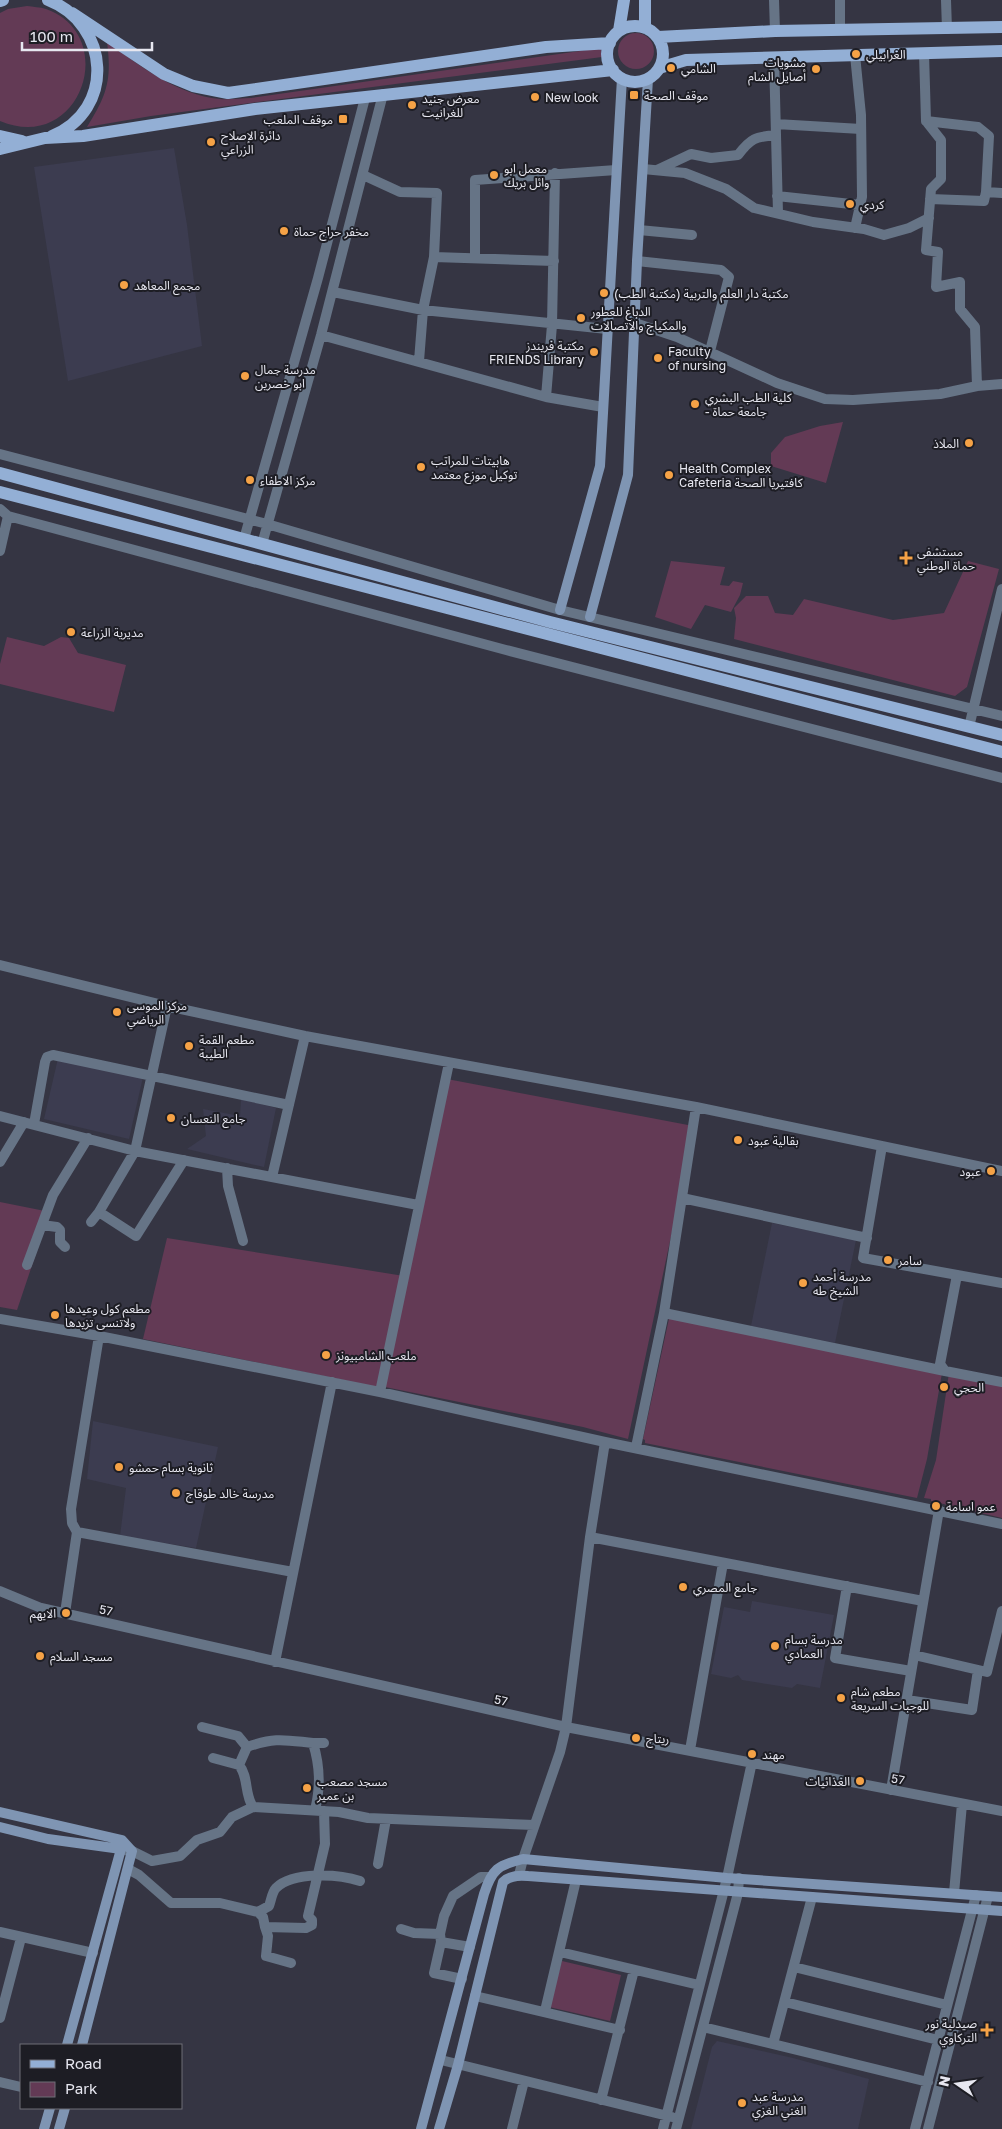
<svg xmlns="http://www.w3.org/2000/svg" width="1002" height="2129" viewBox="0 0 1002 2129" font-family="'Golos Text','Noto Sans Arabic',sans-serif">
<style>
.built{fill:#3c3c50}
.green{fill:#633a55}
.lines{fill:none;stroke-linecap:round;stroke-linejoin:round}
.street{stroke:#667486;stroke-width:10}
.secondary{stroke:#7f95b3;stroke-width:10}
.primary{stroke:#93afd5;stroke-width:12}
.poi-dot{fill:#f5a246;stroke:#1d1d24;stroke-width:2}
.labels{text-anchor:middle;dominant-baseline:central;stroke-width:4;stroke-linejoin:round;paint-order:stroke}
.poi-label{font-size:12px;fill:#e7e7f0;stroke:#1d1d24;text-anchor:start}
.street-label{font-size:12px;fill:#e7e7f0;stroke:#1d1d24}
</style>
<rect width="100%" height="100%" fill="#353543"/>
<path class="built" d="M174 148 187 225 202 346 68 381 34 167Z
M59 1054 143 1077 129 1139 44 1119Z
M241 1099 276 1108 264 1167 187 1149 206 1136 203 1109 240 1116Z
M772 1223 856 1240 835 1343 751 1326Z
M93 1421 218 1447 196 1548 120 1536 126 1488 87 1479Z
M752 1601 834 1615 820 1688 797 1684 792 1688 742 1680 738 1675 731 1678 711 1674 724 1607 750 1612Z
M717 2041 793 2058 869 2079 858 2129H691L712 2047Z"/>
<path class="green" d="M27 6C33 7 40 7 46 9 121 36 80 155 0 121V13L8 9Z
M618 51a18 18 0 1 1 36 0a18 18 0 1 1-36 0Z
M107 42C140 66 177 95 220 99 230 100 241 98 251 98L601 48 602 57 151 116 87 127C107 95 112 80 107 42Z
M843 422 826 483 771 466V453L785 437 820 426Z
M671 561 725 567 720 585 729 586 733 581 743 583 740 595 731 612 705 605 691 629 655 617Z
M968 561 999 569 967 687 955 696 734 639 736 618 734 608 746 596H768L775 613 793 615 804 599 893 620 944 613Z
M7 637 44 646 61 637 69 638 78 653 126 665 114 712 0 684V664Z
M447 1079 688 1125V1127L694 1128 628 1439 583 1427 385 1387Z
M0 1202 50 1212 17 1310 0 1307Z
M167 1238 404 1276 377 1387 143 1339Z
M670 1314 942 1373 927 1459 917 1498 645 1443V1440L643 1439Z
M949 1373 1002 1386V1518L931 1501V1499L924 1498 936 1460Z
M562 1961 621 1975 610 2021 549 2007Z"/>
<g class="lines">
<path class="street" d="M774 0 775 31
M840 0V30
M946 0 947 29
M924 53 926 121 978 127 989 136 986 192
M855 55 861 115 862 197 855 228
M774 57 778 213
M926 121 941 140V179L931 189 926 250 938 252 936 287 960 282V309L975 327 977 386
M776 124 861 129
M643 169 685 173 726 189 754 208 813 222 864 229 884 235 909 228 929 218
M657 170 691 154 711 158 738 155C751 138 755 137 776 135
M363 175 400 192 437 193 434 257 423 310 419 361
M777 196 860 205
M930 199 984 201 986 192 1002 193
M639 230 692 235
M434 257 554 261
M475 258V180L616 170
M637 261 721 270 729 277 710 351
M333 292 423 310 607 329
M635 323 677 337 777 383 825 399 853 400 940 394 977 386 1002 384
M321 335 546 397 603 407
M546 397 552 325 555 173
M0 454 267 524 560 610 1002 716
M0 509 8 516 506 650 1002 778
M244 539 318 278 365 98
M262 544 321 335 383 94
M0 551 8 516
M969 727 1002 589
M0 965 167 1006 305 1036 696 1107 1002 1171
M0 1116 135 1151 418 1205
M34 1124 45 1062 47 1057 53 1055 289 1105
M882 1146 863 1258 1002 1283
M0 1162 24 1122
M227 1168 228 1186 243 1241
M272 1177 305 1036
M682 1198 867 1238
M99 1212 135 1151 167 1006
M91 1222 99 1212 136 1236 184 1160
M42 1225 57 1227 60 1230V1242L65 1247
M27 1265 53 1195 88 1138
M664 1313 945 1371 940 1364 957 1275
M0 1319 99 1336 380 1392 605 1442 1002 1524
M99 1336 71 1509 72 1523 77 1532 293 1572
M945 1371 1002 1382
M380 1392 449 1063
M636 1447 664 1313 696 1107
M590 1537 923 1601
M847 1586 835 1658 911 1671
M0 1591 41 1608 566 1727 1002 1811
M65 1613 77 1532
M914 1655 987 1672 1002 1611
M275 1662 332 1382
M907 1700 972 1710 978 1670
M202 1727 238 1736 247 1747
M313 1743H324
M690 1750 723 1563
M213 1758 239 1765 247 1747C276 1737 284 1740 313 1743 320 1766 321 1786 315 1810
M239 1765C249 1777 244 1794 253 1807
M891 1790 939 1510
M124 1850 132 1851 152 1861 180 1856 197 1840 220 1832 232 1817 253 1807 339 1812 368 1818 534 1825
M378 1864 386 1819
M128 1869 139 1875 171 1903H220L258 1912 269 1906C271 1901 272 1892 276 1888 293 1871 339 1874 360 1881
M519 1875 523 1859 560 1752 566 1727 590 1537 605 1442
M954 1893 962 1804
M258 1912 263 1917 265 1927 306 1928 312 1925V1920L308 1916 325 1844 324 1811
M265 1927 268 1936 266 1956 291 1963
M401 1929 414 1933 440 1934 444 1916 453 1896 481 1877H490
M0 1932 93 1953
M440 1934 441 1942 434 1973 462 1979
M441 1942 470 1947
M560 1952 699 1985
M794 1967 947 2005
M475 1996 620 2030
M785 2002 938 2040
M545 2011 576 1880
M0 2018 21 1938
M703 2027 928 2082
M773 2044 812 1897
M441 2060 672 2117
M0 2082 21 2087
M601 2100 634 1970
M512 2129 524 2081
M663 2129 727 1878 752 1762
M676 2129 738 1893 739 1878
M915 2129 976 1895
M928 2129 988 1896"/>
<path class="secondary" d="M560 610 600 466 622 78
M590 617 628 475 637 261 648 79
M0 1812 122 1840 132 1851 82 2045
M0 1827 48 1839 121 1849 67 2045
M44 2129 50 2108
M59 2129 65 2108
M421 2129 484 1894C492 1869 498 1865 523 1859L727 1878 1002 1897
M439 2129 458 2065 503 1882C509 1876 519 1875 528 1876L1002 1911"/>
<path class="primary" d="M48 0C110 24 116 110 52 136
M645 0V28
M0 1 3 0
M72 13 164 74 193 86 228 93 546 47 610 43
M607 54a28 28 0 1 1 56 0a28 28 0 1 1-56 0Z
M619 31 624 0
M658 37 775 31 1002 27
M659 68 686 60 1002 51
M0 136 22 141
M0 149 45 138 83 136 255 109 613 70
M0 473 550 622 1002 735
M0 492 1002 752"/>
</g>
<g class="poi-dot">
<circle cx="856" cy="54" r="5"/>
<circle cx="671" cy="68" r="5"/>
<circle cx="816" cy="69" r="5"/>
<rect x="629" y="90" width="10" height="10" rx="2.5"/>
<circle cx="535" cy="97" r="5"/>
<circle cx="412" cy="105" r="5"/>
<rect x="338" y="114" width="10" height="10" rx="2.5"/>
<circle cx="211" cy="142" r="5"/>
<circle cx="494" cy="175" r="5"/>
<circle cx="850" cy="204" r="5"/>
<circle cx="284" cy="231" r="5"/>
<circle cx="124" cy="285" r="5"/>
<circle cx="604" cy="293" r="5"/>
<circle cx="581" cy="318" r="5"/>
<circle cx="594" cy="352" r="5"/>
<circle cx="658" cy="358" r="5"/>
<circle cx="245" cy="376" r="5"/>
<circle cx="695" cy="404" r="5"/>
<circle cx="969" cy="443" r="5"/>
<circle cx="421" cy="467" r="5"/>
<circle cx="669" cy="475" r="5"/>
<circle cx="250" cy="480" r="5"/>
<path d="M903.5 550.5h5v5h5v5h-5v5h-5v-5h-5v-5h5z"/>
<circle cx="71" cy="632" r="5"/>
<circle cx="117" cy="1012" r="5"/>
<circle cx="189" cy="1046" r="5"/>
<circle cx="171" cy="1118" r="5"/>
<circle cx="738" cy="1140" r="5"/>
<circle cx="991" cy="1171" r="5"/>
<circle cx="888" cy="1260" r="5"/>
<circle cx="803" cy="1283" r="5"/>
<circle cx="55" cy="1315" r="5"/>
<circle cx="326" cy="1355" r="5"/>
<circle cx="944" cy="1387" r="5"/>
<circle cx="119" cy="1467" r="5"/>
<circle cx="176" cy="1493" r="5"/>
<circle cx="936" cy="1506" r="5"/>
<circle cx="683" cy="1587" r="5"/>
<circle cx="66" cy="1613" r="5"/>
<circle cx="775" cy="1646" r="5"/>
<circle cx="40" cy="1656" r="5"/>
<circle cx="841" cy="1698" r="5"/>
<circle cx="636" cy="1738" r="5"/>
<circle cx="752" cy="1754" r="5"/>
<circle cx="860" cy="1781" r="5"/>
<circle cx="307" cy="1788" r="5"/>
<path d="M984.5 2022.5h5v5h5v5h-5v5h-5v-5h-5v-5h5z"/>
<circle cx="742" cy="2103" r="5"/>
</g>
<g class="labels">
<g class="poi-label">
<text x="866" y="54">الغرابيلي</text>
<text x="806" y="62" text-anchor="end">مشويات<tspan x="806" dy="14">أصايل الشام</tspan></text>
<text x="681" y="68">الشامي</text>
<text x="644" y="95">موقف الصحة</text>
<text x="545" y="97">New look</text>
<text x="422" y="98">معرض جنيد<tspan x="422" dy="14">للغرانيت</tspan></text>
<text x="333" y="119" text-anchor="end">موقف الملعب</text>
<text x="221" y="135">دائرة الإصلاح<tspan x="221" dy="14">الزراعي</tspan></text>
<text x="504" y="168">معمل ابو<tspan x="504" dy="14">وائل بريك</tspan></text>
<text x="860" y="204">كردي</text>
<text x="294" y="231">مخفر حراج حماة</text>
<text x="134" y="285">مجمع المعاهد</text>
<text x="614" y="293">مكتبة دار العلم والتربية (مكتبة الطب)</text>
<text x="591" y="311">الدباغ للعطور<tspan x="591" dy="14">والمكياج والاتصالات</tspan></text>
<text x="584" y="345" text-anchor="end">مكتبة فريندز<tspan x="584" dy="14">FRIENDS Library</tspan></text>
<text x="668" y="351">Faculty<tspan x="668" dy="14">of nursing</tspan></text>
<text x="255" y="369">مدرسة جمال<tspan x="255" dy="14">ابو خصرين</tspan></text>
<text x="705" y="397">كلية الطب البشري<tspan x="705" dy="14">- جامعة حماة</tspan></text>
<text x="959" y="443" text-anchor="end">الملاذ</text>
<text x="431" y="460">هابيتات للمراتب<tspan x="431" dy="14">توكيل موزع معتمد</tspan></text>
<text x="679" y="468">Health Complex<tspan x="679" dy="14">Cafeteria كافتيريا الصحة</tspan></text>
<text x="260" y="480">مركز الاطفاء</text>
<text x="917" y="551">مستشفى<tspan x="917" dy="14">حماة الوطني</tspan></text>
<text x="81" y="632">مديرية الزراعة</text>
<text x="127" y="1005">مركز الموسى<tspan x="127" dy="14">الرياضي</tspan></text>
<text x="199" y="1039">مطعم القمة<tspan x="199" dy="14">الطيبة</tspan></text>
<text x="181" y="1118">جامع النعسان</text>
<text x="748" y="1140">بقالية عبود</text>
<text x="981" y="1171" text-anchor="end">عبود</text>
<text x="898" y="1260">سامر</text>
<text x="813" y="1276">مدرسة أحمد<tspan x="813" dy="14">الشيخ طه</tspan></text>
<text x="65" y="1308">مطعم كول وعيدها<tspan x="65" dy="14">ولاتنسى تزيدها</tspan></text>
<text x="336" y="1355">ملعب الشامبيونز</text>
<text x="954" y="1387">الحجي</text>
<text x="129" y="1467">ثانوية بسام حمشو</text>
<text x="186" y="1493">مدرسة خالد طوقاج</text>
<text x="946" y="1506">عمو اسامة</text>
<text x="693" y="1587">جامع المصري</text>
<text x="56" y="1613" text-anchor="end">الايهم</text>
<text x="785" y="1639">مدرسة بسام<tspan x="785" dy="14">العمادي</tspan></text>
<text x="50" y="1656">مسجد السلام</text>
<text x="851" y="1691">مطعم شام<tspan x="851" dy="14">للوجبات السريعة</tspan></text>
<text x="646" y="1738">ريتاج</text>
<text x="762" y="1754">مهند</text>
<text x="317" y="1781">مسجد مصعب<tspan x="317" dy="14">بن عمير</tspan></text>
<text x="850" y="1781" text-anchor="end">الغذائيات</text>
<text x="977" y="2023" text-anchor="end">صيدلية نور<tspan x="977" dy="14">التركاوي</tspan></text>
<text x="752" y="2096">مدرسة عبد<tspan x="752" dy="14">الغني الغزي</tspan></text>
</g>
<g class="street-label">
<text transform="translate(106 1610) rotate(13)">57</text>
<text transform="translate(501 1700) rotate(13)">57</text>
<text transform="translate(898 1779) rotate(11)">57</text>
</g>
</g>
<rect x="20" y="2044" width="162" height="65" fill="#1d1d24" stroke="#6e6e76"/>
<rect x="30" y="2060" width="25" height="8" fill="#93afd5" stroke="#6e6e76"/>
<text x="65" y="2069" font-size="15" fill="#e7e7f0">Road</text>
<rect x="30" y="2082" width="25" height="15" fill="#633a55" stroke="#6e6e76"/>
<text x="65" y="2094" font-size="15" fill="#e7e7f0">Park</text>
<g transform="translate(957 2084) rotate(283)" stroke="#1d1d24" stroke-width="4" paint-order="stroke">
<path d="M0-4L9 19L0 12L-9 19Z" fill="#e7e7f0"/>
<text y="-8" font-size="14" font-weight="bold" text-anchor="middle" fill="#e7e7f0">N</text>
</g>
<path d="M22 42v8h130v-8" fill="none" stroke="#e7e7f0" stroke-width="2.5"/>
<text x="30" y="42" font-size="15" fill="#e7e7f0" stroke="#1d1d24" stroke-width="4" paint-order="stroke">100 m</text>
</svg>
